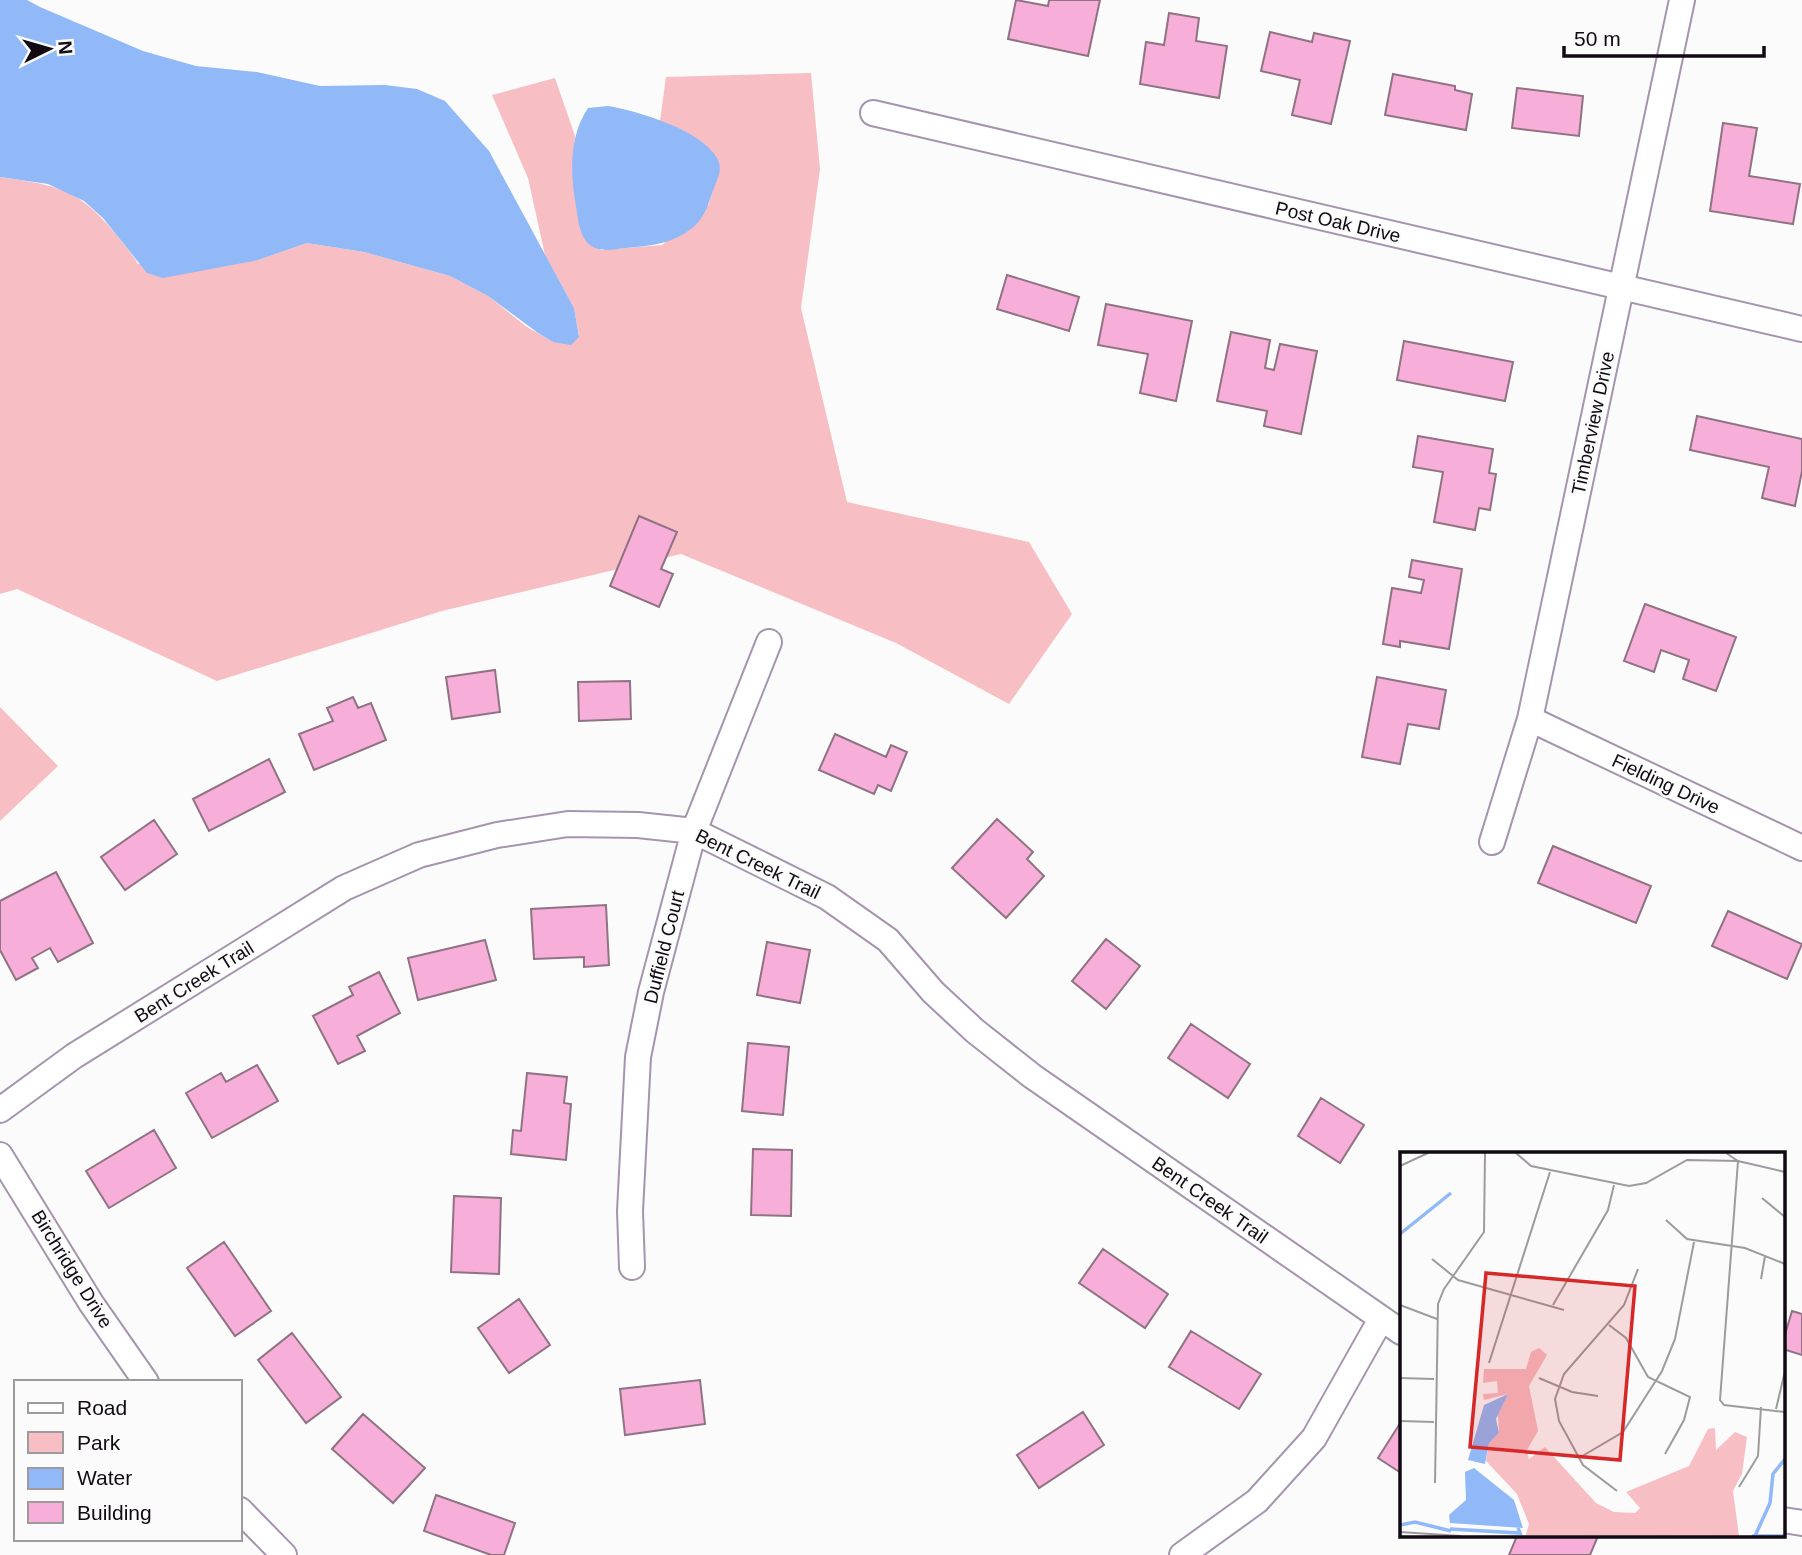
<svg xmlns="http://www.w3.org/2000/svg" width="1802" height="1555" viewBox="0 0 1802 1555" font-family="Arial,sans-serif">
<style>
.green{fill:#f7bec3}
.water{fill:#91b8f7}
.building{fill:#f7aed8;stroke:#8f7383;stroke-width:2}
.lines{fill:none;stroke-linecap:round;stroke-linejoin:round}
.street-casing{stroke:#a694ae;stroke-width:28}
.street{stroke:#fff;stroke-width:24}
.labels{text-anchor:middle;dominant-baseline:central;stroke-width:5;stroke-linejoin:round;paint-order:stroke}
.street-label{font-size:19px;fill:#110a13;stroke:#fbfbfb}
.inset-river{fill:none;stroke:#91b8f7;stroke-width:3.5}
.inset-road{fill:none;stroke:#9d9b9e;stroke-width:2}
.view{fill:#d62828;fill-opacity:0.15;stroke:#d62828;stroke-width:3.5}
.inset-edge{fill:none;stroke:#110a13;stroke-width:3.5}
</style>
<rect width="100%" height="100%" fill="#fbfbfb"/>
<path class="green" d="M811 73 820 169 801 308 847 502 1029 542 1072 614 1009 704 896 643 681 554 442 611 217 681 17 589 0 594V177C55 185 78 188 115 233 123 244 131 252 138 264L258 260 307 243 364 252 450 276 488 296 527 327 553 342 579 336 574 308 545 255 528 178 492 95 555 78 575 136 573 164 589 244 602 250 662 245 709 204 712 192 694 138 660 121 666 77Z
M0 707 58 766 0 821Z"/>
<path class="water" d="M0 0H27L40 7 143 51 196 66 257 72 320 86 385 85 417 89 445 101 489 151 574 308 579 337 571 345 553 342 538 333 488 296 450 276 364 252 307 243 258 260 163 278 147 273 103 218 84 201 48 184 0 177Z
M608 106C638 111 701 130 717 158 723 169 718 177 714 188 710 198 708 208 702 217 685 242 653 246 626 248 614 249 600 253 590 245 579 236 578 218 576 206 570 173 569 136 588 108Z"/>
<path class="building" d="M1016 0 1048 6 1049 0H1100L1088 56 1008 39Z
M1169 13 1199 18 1196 41 1227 46 1219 98 1140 84 1146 42 1164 45Z
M1270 32 1312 42 1314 33 1350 41 1331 124 1292 115 1300 80 1261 71Z
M1393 74 1455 86V90L1472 94 1466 130 1385 115Z
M1517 88 1583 96 1579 136 1512 128Z
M1723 123 1757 128 1749 176 1800 184 1793 224 1710 211Z
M1007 275 1079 297 1069 331 997 309Z
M1106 304 1192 321 1176 401 1140 393 1148 354 1098 345Z
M1231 332 1270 340 1265 368 1274 370 1280 344 1317 351 1301 434 1264 426 1267 411 1217 401Z
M1404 341 1513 362 1505 401 1397 380Z
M1697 416 1802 439V471L1795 506 1762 498 1769 467 1690 450Z
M1418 436 1493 449 1489 473 1496 474 1490 510 1479 508 1475 530 1434 522 1443 472 1413 467Z
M639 516 677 532 661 569 673 574 659 607 610 586Z
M1412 560 1462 569 1449 649 1400 641V647L1383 644 1392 588 1421 593 1424 580 1409 577Z
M1645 604 1736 637 1716 691 1683 679 1689 660 1661 650 1654 672 1624 661Z
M495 670 500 712 452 719 446 677Z
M1377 677 1446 690 1439 729 1408 724 1400 764 1362 757Z
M630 681 631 719 579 721 578 682Z
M353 697 358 708 371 703 386 740 314 770 299 734 333 721 327 708Z
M835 734 886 757 891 745 907 752 891 791 878 785 874 794 819 770Z
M269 759 285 792 209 831 193 799Z
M997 819 1033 852 1027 859 1044 876 1006 918 952 868Z
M154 820 177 854 125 890 101 857Z
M1553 846 1651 886 1636 923 1538 883Z
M56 872 93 943 58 962 50 948 32 958 38 968 16 980 0 950V901Z
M606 905 609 965 584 967V957L534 959 531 909Z
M1728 911 1802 944 1787 979 1712 946Z
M1106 939 1140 966 1106 1009 1072 981Z
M485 940 496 980 418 1000 408 958Z
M767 942 810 950 800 1003 757 995Z
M379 972 400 1013 357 1036 365 1051 338 1064 313 1016 353 995 349 987Z
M1191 1024 1250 1064 1228 1098 1168 1058Z
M748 1043 789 1047 783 1115 742 1111Z
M257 1065 278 1101 212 1138 186 1093 221 1073 226 1082Z
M527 1073 567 1077 564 1103 571 1104 566 1160 511 1154 513 1130 521 1131Z
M1321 1098 1364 1125 1340 1163 1298 1136Z
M154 1130 176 1168 109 1208 86 1171Z
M753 1149 792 1150 791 1216 751 1215Z
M454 1196 501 1198 499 1274 451 1272Z
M224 1242 271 1311 235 1336 187 1268Z
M1103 1249 1168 1294 1145 1328 1079 1283Z
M519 1299 550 1345 509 1373 478 1328Z
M1792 1311 1802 1314V1355L1783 1349V1341Z
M1191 1331 1261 1374 1239 1409 1169 1367Z
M292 1333 341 1397 306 1423 258 1360Z
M700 1380 705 1424 625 1435 620 1389Z
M1083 1412 1104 1445 1039 1488 1017 1455Z
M363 1414 425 1468 393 1503 332 1449Z
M1399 1425 1401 1427V1473L1378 1458Z
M436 1495 515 1523 504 1555H491L424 1531Z
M1517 1536H1598L1590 1555H1509Z"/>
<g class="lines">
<g class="street-casing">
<path id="street" d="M873 113 1802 329
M1530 719 1802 848
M1492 842 1530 719 1682 0
M0 1110 74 1056 344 888 419 855 497 835 568 824 638 825 694 831 827 897 888 940 933 992 975 1031 1032 1076 1401 1332
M0 1155 91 1303 146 1382
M632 1267 630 1211 638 1057 651 992 694 831 769 642
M240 1510 284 1555
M1783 1520 1802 1523
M1182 1555 1257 1501 1314 1438 1381 1319"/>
</g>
<use href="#street" class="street"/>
</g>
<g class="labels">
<g class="street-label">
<text transform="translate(1338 222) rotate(13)">Post Oak Drive</text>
<text transform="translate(1593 423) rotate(-78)">Timberview Drive</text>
<text transform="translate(1666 784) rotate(25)">Fielding Drive</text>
<text transform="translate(758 864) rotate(26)">Bent Creek Trail</text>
<text transform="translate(664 947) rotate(-76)">Duffield Court</text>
<text transform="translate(194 982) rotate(-32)">Bent Creek Trail</text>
<text transform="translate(1210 1200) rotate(35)">Bent Creek Trail</text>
<text transform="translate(72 1269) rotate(58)">Birchridge Drive</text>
</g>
</g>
<g transform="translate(1400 1152)">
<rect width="385" height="385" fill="#fbfbfb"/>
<path d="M139 196 147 203 129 234 138 279 127 298 129 307 145 295 196 351 214 360 235 361 240 356 226 340 289 314 308 277 315 276 316 298 335 280 347 285 342 322 333 339 339 384 126 383 129 372 117 342 86 309 89 291 99 281 98 262 108 242 84 248 83 242 98 241 97 229 83 231 84 217H126L131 200Z" fill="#f7bec3"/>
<path d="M108 242 96 267 99 281 89 291 85 312 68 308 84 253ZM74 316 114 348 123 376 50 371 49 363 66 348 65 320Z" fill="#91b8f7"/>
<path class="inset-river" d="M0 82 51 41M0 373 15 370 51 379M50 377 120 381 118 376M352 384H385M355 384 370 351 373 322 385 307"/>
<path class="inset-road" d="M116 1 131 14 229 34 246 31 287 8 338 9 320 248 324 253 385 260M326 1 338 9 385 20M0 14 28 1M362 46 385 65M266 68 287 87 345 96 385 112M32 107 58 128 164 158M361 127 365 104M0 153 37 167M153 153 208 58 214 33M209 173 226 186 248 225 290 245 284 268 265 302M89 211 150 20M0 226 34 227M139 226 172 240 198 244M376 257 385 219M0 269 34 270M179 306 223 280 262 219 275 187 294 90M35 331 38 152 44 137 84 80 85 1M339 335 358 304 361 255M217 339 183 313 159 269 155 247 164 222 224 153 238 117M0 380 61 384"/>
<path class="view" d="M86 121 235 134 220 308 70 295Z"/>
<rect width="385" height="385" class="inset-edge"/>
</g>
<rect x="14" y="1380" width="228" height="161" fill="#fbfbfb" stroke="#9d9b9e" stroke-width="2"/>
<rect x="28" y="1403" width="35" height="10" fill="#ffffff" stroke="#9d9b9e" stroke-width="2"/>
<text x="77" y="1415" font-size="21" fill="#110a13">Road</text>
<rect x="28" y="1432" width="35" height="21" fill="#f7bec3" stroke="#9d9b9e" stroke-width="2"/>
<text x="77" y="1450" font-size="21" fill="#110a13">Park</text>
<rect x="28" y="1468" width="35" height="21" fill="#91b8f7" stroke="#9d9b9e" stroke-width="2"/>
<text x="77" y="1485" font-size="21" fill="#110a13">Water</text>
<rect x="28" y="1502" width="35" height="21" fill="#f7aed8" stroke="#9d9b9e" stroke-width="2"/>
<text x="77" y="1520" font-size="21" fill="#110a13">Building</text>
<g transform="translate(49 49) rotate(85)" stroke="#fbfbfb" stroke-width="5" paint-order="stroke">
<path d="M0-5L12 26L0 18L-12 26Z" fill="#110a13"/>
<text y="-10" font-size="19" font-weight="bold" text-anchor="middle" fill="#110a13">N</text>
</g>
<path d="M1564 46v10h200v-10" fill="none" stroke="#110a13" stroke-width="3.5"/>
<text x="1574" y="46" font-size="21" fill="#110a13" stroke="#fbfbfb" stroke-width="5" paint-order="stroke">50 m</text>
</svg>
